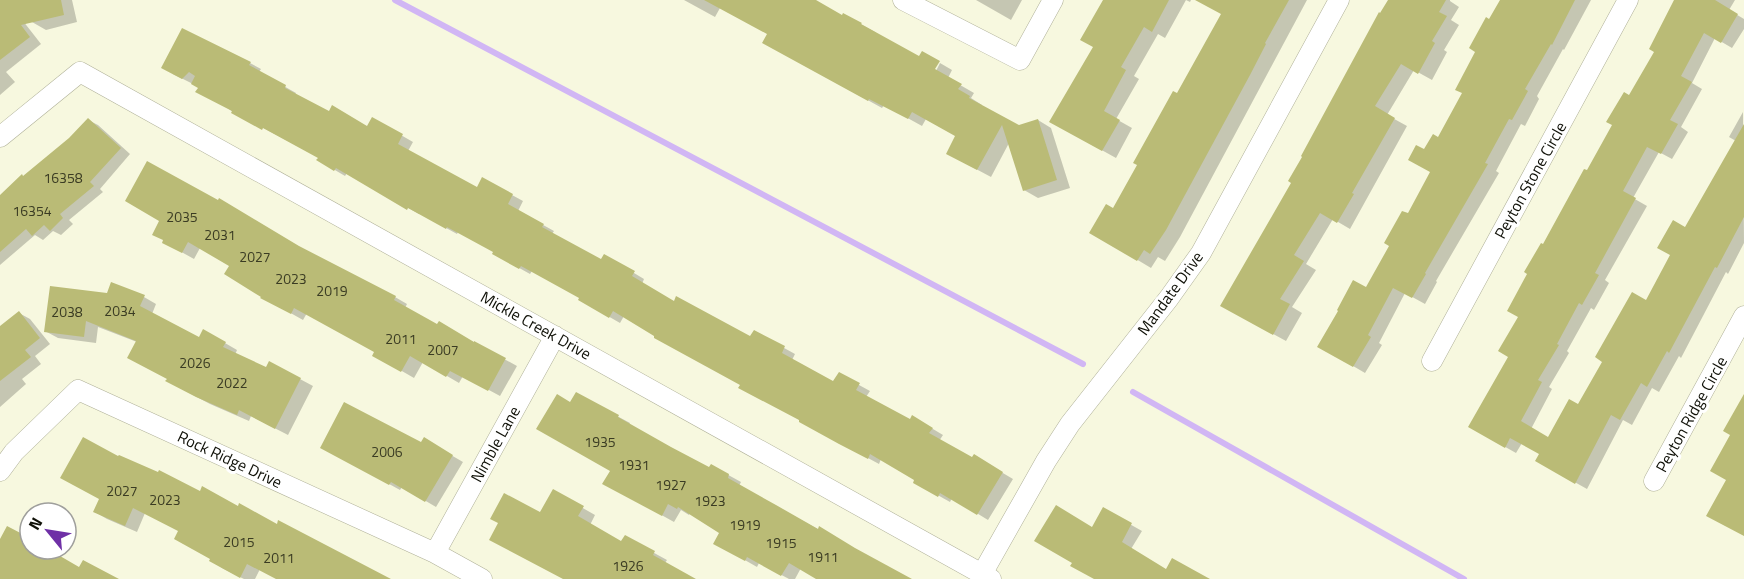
<svg xmlns="http://www.w3.org/2000/svg" width="1744" height="579" viewBox="0 0 1744 579" font-family="'Titillium Web',sans-serif">
<style>
.shadow{fill:#0003}
.lines{fill:none;stroke-linecap:round;stroke-linejoin:round}
.stream{stroke:#d1b6f4;stroke-width:6}
.building{fill:#babb76}
.minor-casing{stroke:#afb098;stroke-width:21}
.minor{stroke:#fff;stroke-width:20}
.labels{text-anchor:middle;dominant-baseline:central;stroke-width:6;stroke-linejoin:round;paint-order:stroke}
.number-label{font-size:14px;fill:#3a3b23}
.street-label{font-size:16px;fill:#0f1007;stroke:#fff}
</style>
<rect width="100%" height="100%" fill="#f7f8df"/>
<path class="shadow" d="M0 0H5L9 3 41 44 6 72 15 82 0 95Z
M27 0H72L77 22 46 30 32 22Z
M684 0H813L843 17 844 15 875 32 933 77 940 63 952 70 948 78 974 93 971 98 982 105 981 106 1019 126 1038 120 1051 128 1070 188 1038 198 1024 190 1009 143 991 177 961 161 957 136 926 119 922 126 884 105 882 108 764 43 769 34 720 8 715 17Z
M976 0H1022L1011 20Z
M1104 0H1191L1190 2 1186 0 1165 38 1158 34 1134 76 1139 79 1116 119 1132 128 1116 158 1051 122 1095 47Z
M1221 0H1307L1180 237 1165 261 1158 257 1151 268 1091 232 1114 210 1223 14Z
M1390 0H1450V1L1459 7 1451 20 1459 25 1444 50 1447 52 1432 80 1414 70 1387 115 1407 126 1350 229 1333 219 1306 264 1316 270 1292 307 1302 313 1286 341 1222 306 1293 182Z
M1501 0H1591L1564 50 1563 49 1537 96 1539 99 1525 126 1521 124 1496 171 1499 173 1436 281 1437 282 1425 304 1405 293 1379 343 1382 345 1365 373 1319 346 1366 289 1432 172 1425 151 1439 139 1464 93 1490 21Z
M1676 0H1735L1729 10 1744 19V29L1732 48 1715 38 1692 83 1702 89 1681 127 1688 132 1672 159 1659 152 1633 198 1647 206 1605 280 1609 283 1594 310 1591 308 1567 351 1569 353 1549 387 1552 389 1531 429 1549 439 1579 406 1646 302 1736 141 1729 137 1743 112 1744 243 1728 274 1726 272 1681 358 1679 356 1659 392 1652 388 1632 425 1623 420 1587 489 1537 461 1541 454 1522 443 1516 453 1470 427 1510 356 1520 316 1543 246 1587 172 1656 51Z
M183 30 250 63 261 69 259 72 296 93 295 95 329 113 368 128 373 119 413 142 408 151 477 189 512 195 523 201 518 211 554 231 552 234 601 261 634 273 644 279 642 284 674 303 751 338 755 332 795 354 792 360 834 384 839 374 870 391 866 397 911 421 913 417 943 435 939 441 972 459 974 456 1013 479 988 520 952 498 950 502 925 488 916 480 881 459 879 464 811 427 742 384 624 316 620 323 580 300 581 298 532 271 530 274 494 254 495 252 458 232 457 234 419 213V214L347 173 345 176 318 160 320 158 233 112 199 87 173 74Z
M88 120 98 125 130 154 100 189 103 192 69 220 73 224 61 235 53 231 43 240 35 235 0 265V198L70 139Z
M165 240 302 249 395 297 407 304 405 308 438 326 475 343 517 366 500 396 463 376 459 383 423 362 414 378 374 355 376 351 307 313 303 320 262 297 231 265 200 248 194 259 176 249Z
M144 297 156 304 152 314 199 339 225 343 237 350 235 355 267 369 270 363 313 386 288 435 251 416 249 421 210 404 180 388 168 379 137 342 98 327 96 343 58 338 45 331Z
M19 313 30 319 50 344 35 356 41 364 22 379 26 384 0 407V328Z
M576 394 630 423 629 425 710 469 712 466 741 482 739 486 909 579H819L801 568 795 579H789L759 563 757 567 715 543 721 532 690 513 689 515 681 510 674 522 604 483 612 470 571 404Z
M425 440 463 462 436 507 402 487 400 490 322 447 422 444Z
M119 458 238 508 387 579H278L260 569 255 579H244L222 568 180 531 145 513 137 532 107 519 95 512Z
M553 491 595 515 590 525 622 543 625 537 667 560 665 563 693 579H564L540 514Z
M1103 509 1142 531 1131 549 1167 571 1207 579H1096L1093 529Z"/>
<g class="lines">
<path class="stream" d="M395 0 1083 364
M1133 392 1464 579"/>
</g>
<path class="building" d="M0 0H61L64 15 21 25 30 37 0 60Z
M704 0H816L842 15 843 13 862 23 861 24 919 56 922 51 940 61 935 69 962 84 958 89 970 96 969 98 1019 125 1038 119 1057 180 1023 191 1002 125 977 170 946 154 955 136 912 112 908 119 869 99 868 101 762 43 767 34Z
M1103 0H1169L1152 32 1144 27 1121 67 1126 70 1104 111 1120 120 1102 151 1049 122 1093 47 1080 40Z
M1195 0H1289L1265 43 1266 44 1250 75 1166 230 1150 254 1144 250 1137 261 1089 233 1106 204 1113 208 1137 165 1133 163 1173 91 1177 93 1221 14Z
M1388 0H1446L1439 12 1447 16 1432 41 1435 43 1418 74 1401 64 1375 106 1395 118 1352 193 1354 194 1337 223 1320 213 1294 255 1304 261 1280 299 1290 304 1273 335 1220 306 1291 183 1288 181 1302 157 1301 156 1379 12 1380 13Z
M1500 0H1575L1552 45 1551 44 1525 89 1528 91 1512 120 1509 119 1485 163 1488 164 1425 273 1426 274 1412 298 1393 288 1368 335 1371 337 1353 367 1317 347 1338 311 1337 310 1353 280 1366 287 1389 246 1384 243 1402 211 1408 213 1430 172 1408 160 1416 145 1424 149 1433 134 1438 137 1462 93 1455 90 1475 52 1469 48 1486 17 1489 19Z
M1674 0H1715L1738 14 1721 43 1704 33 1681 76 1692 82 1670 120 1678 124 1661 154 1647 147 1623 191 1636 198 1595 273 1599 275 1582 305 1579 303 1557 344 1559 345 1538 380 1542 382 1521 421 1548 437 1569 399 1578 404 1602 362 1595 357 1632 292 1646 300 1670 255 1657 248 1673 220 1685 227 1744 124V217L1717 268 1715 267 1669 353 1667 351 1647 387 1641 383 1620 420 1611 415 1575 484 1535 461 1539 454 1510 438 1505 448 1468 427 1508 357 1498 351 1518 317 1507 311 1527 274 1524 272 1541 243 1543 244 1584 169 1587 170 1612 125 1606 122 1624 92 1629 95 1654 52 1649 49Z
M182 28 251 62 249 65 286 85 285 88 329 111 332 105 367 126 372 117 403 134 398 144 477 187 482 177 513 194 508 204 544 224 542 227 601 259 604 254 635 271 632 276 674 301 676 296 750 336 754 330 785 346 782 353 833 381 839 372 860 383 856 390 910 419 912 415 933 428 929 433 972 457 974 454 1003 472 977 515 940 493 938 497 913 483 914 480 870 454 868 459 839 444 799 422V420L738 388 740 385 654 338V336L613 311 609 318 578 300 579 298 521 266 519 269 492 254 493 252 447 227 446 229 408 208 407 210 336 168 334 171 316 160 318 158 263 128 262 130 231 113 232 111 195 92 198 88 191 84 195 76 189 72 182 79 161 68Z
M88 118 121 148 90 182 94 186 60 214 63 218 50 231 44 225 32 236 26 229 0 252V195L22 174 23 176 69 138Z
M147 161 218 200 219 198 299 246 396 296 394 300 437 324 439 321 474 342V341L506 358 488 391 450 371 446 377 410 356 401 372 372 356 374 352 294 308 291 314 260 298 261 297 224 274 229 266 188 242 182 253 162 243 163 240 152 235 159 221 125 201Z
M111 282 145 295 140 306 199 337 203 329 226 342 223 347 266 367 269 361 301 378 275 429 239 410 237 415 196 397 165 381 167 379 127 358 136 341 86 321 84 337 44 332 50 286 107 293Z
M19 311 40 338 25 350 31 357 0 381V326Z
M576 392 619 415 618 417 671 447 709 467 711 464 729 474 728 478 776 505 818 529 819 526 855 548 912 579H816L789 563 781 576 747 557 745 561 713 544 719 533 678 507 677 509 668 504 662 516 602 484 610 471 536 429 557 394 570 402Z
M1744 394V536L1706 516 1726 480 1710 471 1730 435 1723 431Z
M344 402 421 442 424 437 453 455 425 502 391 482 389 485 320 448Z
M83 437 118 456 119 455 158 472 159 470 200 491 202 486 238 506 239 503 277 524 278 520 391 579H276L247 564 240 578 209 561 210 559 174 539 178 531 133 508 125 526 93 512 99 499 60 478Z
M553 489 584 506 578 516 621 541 625 535 655 551 653 555 696 579H563L489 540 498 523 490 519 504 493 540 512Z
M1056 505 1092 527 1103 507 1132 523 1122 542 1166 569 1172 558 1210 579H1094L1070 566 1072 563 1034 541Z
M7 526 30 538V549H48L79 567 83 560 119 579H0V539Z"/>
<g class="lines">
<g class="minor-casing">
<path id="minor" d="M903 0 1020 60 1053 0
M0 137 80 72 991 579
M1432 361 1628 0
M0 471 14 452 78 390 435 553 482 579
M1654 481 1744 316
M435 553 555 336
M982 574 1046 461 1070 424 1169 298 1201 253 1339 0"/>
</g>
<use href="#minor" class="minor"/>
</g>
<g class="labels">
<g class="number-label">
<text x="63" y="177">16358</text>
<text x="32" y="210">16354</text>
<text x="182" y="216">2035</text>
<text x="220" y="234">2031</text>
<text x="255" y="256">2027</text>
<text x="291" y="278">2023</text>
<text x="332" y="290">2019</text>
<text x="120" y="310">2034</text>
<text x="67" y="311">2038</text>
<text x="401" y="338">2011</text>
<text x="443" y="349">2007</text>
<text x="195" y="362">2026</text>
<text x="232" y="382">2022</text>
<text x="600" y="441">1935</text>
<text x="387" y="451">2006</text>
<text x="634" y="464">1931</text>
<text x="671" y="484">1927</text>
<text x="122" y="490">2027</text>
<text x="165" y="499">2023</text>
<text x="710" y="500">1923</text>
<text x="745" y="524">1919</text>
<text x="239" y="541">2015</text>
<text x="781" y="542">1915</text>
<text x="823" y="556">1911</text>
<text x="279" y="557">2011</text>
<text x="628" y="565">1926</text>
</g>
<g class="street-label">
<text transform="translate(1530 180) rotate(-61)">Peyton Stone Circle</text>
<text transform="translate(1170 293) rotate(-54)">Mandate Drive</text>
<text transform="translate(536 325) rotate(29)">Mickle Creek Drive</text>
<text transform="translate(1691 414) rotate(-61)">Peyton Ridge Circle</text>
<text transform="translate(495 444) rotate(-61)">Nimble Lane</text>
<text transform="translate(230 459) rotate(25)">Rock Ridge Drive</text>
</g>
</g>
<g transform="translate(48 531) rotate(300)"><circle r="28" fill="#ffffff" stroke="#9f9f9c" stroke-width="1.5"/>
<path d="M0-4.5L10 22L0 15L-10 22Z" fill="#6f30a6"/>
<text y="-9" font-size="16" font-weight="bold" text-anchor="middle" fill="#0f1007">N</text>
</g>
</svg>
